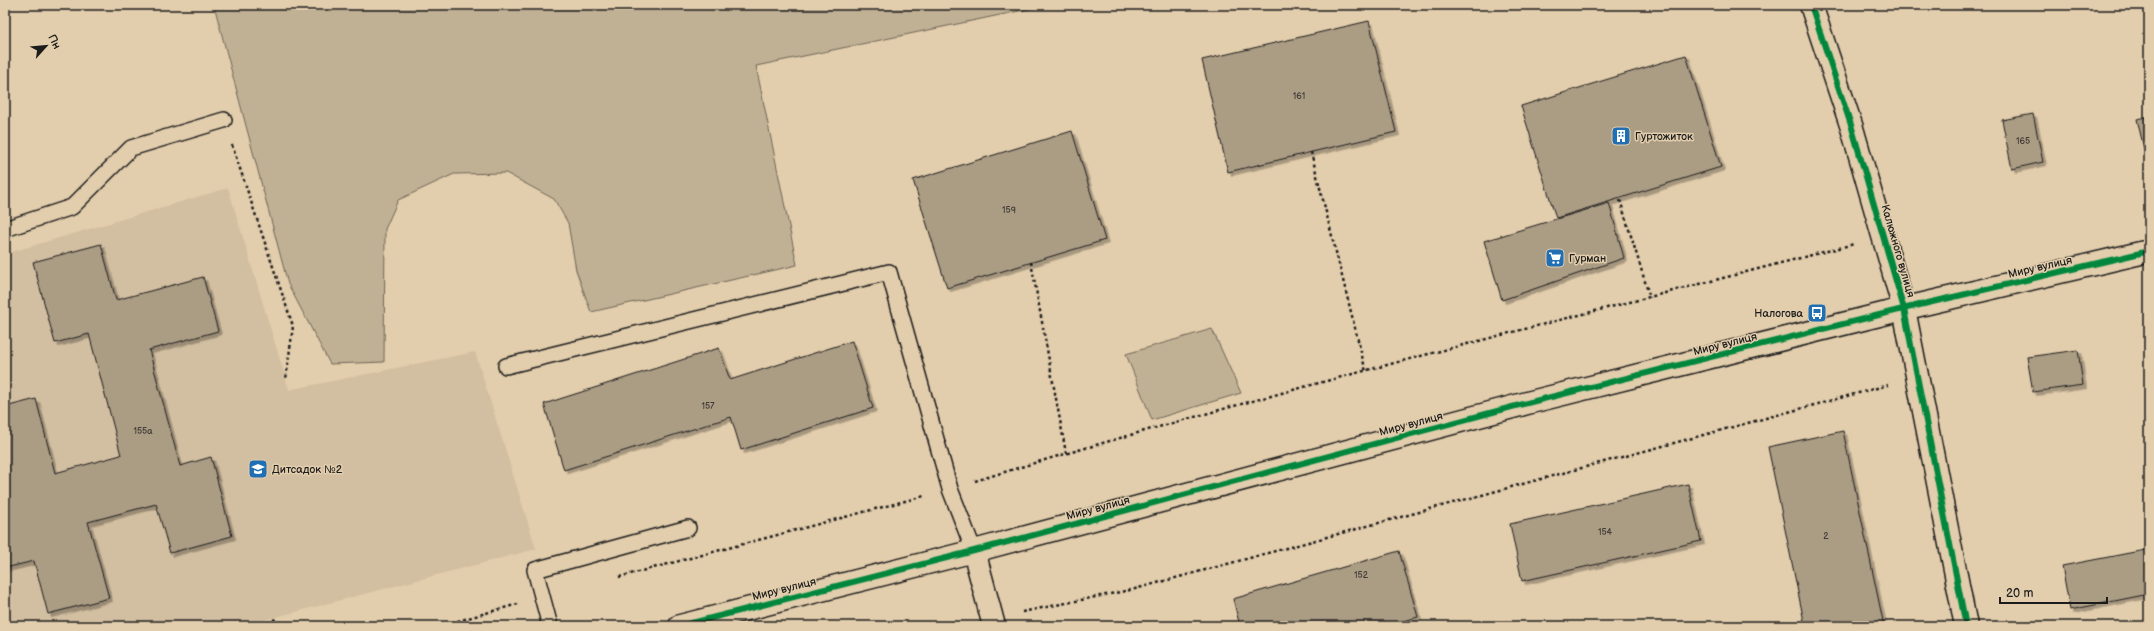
<svg xmlns="http://www.w3.org/2000/svg" width="2154" height="631" viewBox="0 0 2154 631" font-family="'Balsamiq Sans',sans-serif">
<style>
.built{fill:#d2bea0}
.green{fill:#c1b194;stroke:#6e6658}
.building{fill:#ab9c84;stroke:#1c1c1c;filter:url(#shadow)}
.lines{fill:none;stroke-linecap:round;stroke-linejoin:round}
.lane-casing{stroke:#1c1c1c;stroke-width:18}
.street-casing{stroke:#1c1c1c;stroke-width:25}
.secondary-casing{stroke:#1c1c1c;stroke-width:25}
.path{stroke:#1c1c1c;stroke-width:2.5;stroke-dasharray:3 3;stroke-linecap:butt}
.lane{stroke:#e2cdac;stroke-width:15}
.street{stroke:#e2cdac;stroke-width:22}
.secondary{stroke:#e2cdac;stroke-width:22}
.cycleway-casing{stroke:#e2cdac;stroke-width:8}
.cycleway{stroke:#00873e;stroke-width:6}
.labels{text-anchor:middle;dominant-baseline:central;stroke-width:3;stroke-linejoin:round;paint-order:stroke}
.number-label{font-size:9px;fill:#403c36}
.poi-label{font-size:11px;fill:#1c1c1c;stroke:#e2cdac;text-anchor:start}
.street-label{font-size:11px;fill:#1c1c1c;stroke:#e2cdac}
</style>
<defs>
<filter id="shadow"><feDropShadow dx="3.5" dy="3.5" stdDeviation="0" flood-color="#0004"/></filter>
</defs>
<rect width="100%" height="100%" fill="#e2cdac"/>
<filter id="ink" filterUnits="userSpaceOnUse"><feTurbulence type="fractalNoise" baseFrequency=".025" numOctaves="2"/><feDisplacementMap in="SourceGraphic" scale="8" xChannelSelector="R" yChannelSelector="G"/><feConvolveMatrix kernelMatrix="1 2 1 2 8 2 1 2 1" color-interpolation-filters="sRGB"/></filter>
<g filter="url(#ink)">
<path class="built" d="M228 188 289 390 475 352 536 549 241 626H5V254Z"/>
<path class="green" d="M214 5H1048L756 66 797 265 591 312 576 270 568 223 554 199 506 173 454 174 398 200 385 229 384 362 330 364 288 284Z
M1212 329 1241 393 1152 420 1126 354Z"/>
<path class="building" d="M1369 21 1396 132 1228 172 1202 60Z
M1686 55 1721 167 1556 218 1521 106Z
M2033 114 2043 162 2012 169 2002 120Z
M2149 116V162H2147L2137 119Z
M1072 131 1105 240 947 288 913 180Z
M1609 203 1624 258 1502 300 1484 241Z
M101 244 116 300 203 277 218 331 149 350 180 466 211 457 232 536 170 553 156 504 88 522 109 598 48 614 34 561 5 568V407L36 399 55 473 121 455 89 334 55 343 33 262Z
M852 341 873 408 741 450 731 417 564 470 544 404 719 348 730 380Z
M2078 350 2083 385 2033 392 2027 357Z
M1843 431 1884 626H1805L1768 447Z
M1688 484 1701 541 1522 581 1510 524Z
M2145 550 2149 571V594L2070 610 2062 566Z
M1399 551 1418 617 1385 626H1240L1233 599Z"/>
<g class="lines">
<g class="lane-casing">
<path id="lane" d="M5 229 72 207 131 148 224 120
M506 366 889 272 950 489 974 551
M550 626 535 570 688 528"/>
</g>
<g class="street-casing">
<path id="street" d="M1811 5 1852 128 1904 309 1966 626
M974 551 994 626"/>
</g>
<g class="secondary-casing">
<path id="secondary" d="M680 626 974 551 1531 402 1911 307 2149 251"/>
</g>
<path class="path" d="M232 145 293 326 286 379
M1311 152 1366 372
M1620 200 1650 298
M1031 262 1066 453
M975 481C1265 392 1561 321 1854 244
M619 577 924 496
M1022 612 1135 589 1888 385
M270 626 276 617
M440 626 518 604"/>
<use href="#lane" class="lane"/>
<use href="#street" class="street"/>
<use href="#secondary" class="secondary"/>
<g class="cycleway-casing">
<path id="cycleway" d="M1811 5 1852 128 1904 309 1966 626
M680 626 974 551 1531 402 1911 307 2149 251"/>
</g>
<use href="#cycleway" class="cycleway"/>
</g>
</g>
<defs>
<g id="building-square" transform="scale(1)"><rect x="-9" y="-9" width="18" height="18" rx="4" fill="#1f6fb2" stroke="#e2cdac"/><path d="M-4-6H4V6H1V3H-1V6H-4ZM-2.5-4.3h1.7v1.8h-1.7ZM.8-4.3h1.7v1.8H.8ZM-2.5-1h1.7V.8h-1.7ZM.8-1h1.7V.8H.8Z" fill="#fff"/></g>
<g id="supermarket-square" transform="scale(1)"><rect x="-9" y="-9" width="18" height="18" rx="4" fill="#1f6fb2" stroke="#e2cdac"/><path d="M-6-5.5h2.5l.6 2H6L4.5 2H-2.5L-4.4-4H-6ZM-1.5 3.2a1.3 1.3 0 1 0 .1 0ZM3 3.2a1.3 1.3 0 1 0 .1 0Z" fill="#fff"/></g>
<g id="bus-square" transform="scale(1)"><rect x="-9" y="-9" width="18" height="18" rx="4" fill="#1f6fb2" stroke="#e2cdac"/><path d="M-5-6H5V4H4V6H2V4H-2V6H-4V4H-5ZM-3.5-4V0h7V-4ZM-3.5 1.2v1.5H-2V1.2ZM2 1.2v1.5H3.5V1.2Z" fill="#fff"/></g>
<g id="school-square" transform="scale(1)"><rect x="-9" y="-9" width="18" height="18" rx="4" fill="#1f6fb2" stroke="#e2cdac"/><path d="M0-5L7-2L0 1L-7-2ZM-4 1L0 2.5L4 1V4Q0 6-4 4Z" fill="#fff"/></g>
</defs>
<g fill-rule="evenodd">
<use href="#building-square" x="1621" y="136"/>
<use href="#supermarket-square" x="1555" y="258"/>
<use href="#bus-square" x="1817" y="313"/>
<use href="#school-square" x="258" y="469"/>
</g>
<g class="labels">
<g class="number-label">
<text x="1299" y="96">161</text>
<text x="2023" y="141">165</text>
<text x="1009" y="210">159</text>
<text x="708" y="406">157</text>
<text x="143" y="431">155а</text>
<text x="1605" y="532">154</text>
<text x="1826" y="536">2</text>
<text x="1361" y="575">152</text>
</g>
<g class="poi-label">
<text x="1635" y="136">Гуртожиток</text>
<text x="1569" y="258">Гурман</text>
<text x="1803" y="313" text-anchor="end">Налогова</text>
<text x="272" y="469">Дитсадок №2</text>
</g>
<g class="street-label">
<text transform="translate(1898 251) rotate(74)">Калюжного вулиця</text>
<text transform="translate(2040 267) rotate(-13)">Миру вулиця</text>
<text transform="translate(1725 344) rotate(-14)">Миру вулиця</text>
<text transform="translate(1411 424) rotate(-15)">Миру вулиця</text>
<text transform="translate(1098 508) rotate(-15)">Миру вулиця</text>
<text transform="translate(784 589) rotate(-14)">Миру вулиця</text>
</g>
</g>
<rect width="2154" height="631" fill="none" stroke="#e2cdac" stroke-width="20"/>
<rect x="10" y="10" width="2134" height="611" fill="none" stroke="#1c1c1c" stroke-width="1.5" filter="url(#ink)"/>
<g transform="translate(46 46) rotate(63)" stroke="#e2cdac" stroke-width="3" paint-order="stroke">
<path d="M0-3L7 15L0 10L-7 15Z" fill="#1c1c1c"/>
<text y="-6" font-size="11" font-weight="bold" text-anchor="middle" fill="#1c1c1c">Пн</text>
</g>
<path d="M2000 597v6h107v-6" fill="none" stroke="#1c1c1c" stroke-width="2"/>
<text x="2006" y="597" font-size="12" fill="#1c1c1c" stroke="#e2cdac" stroke-width="3" paint-order="stroke">20 m</text>
</svg>
